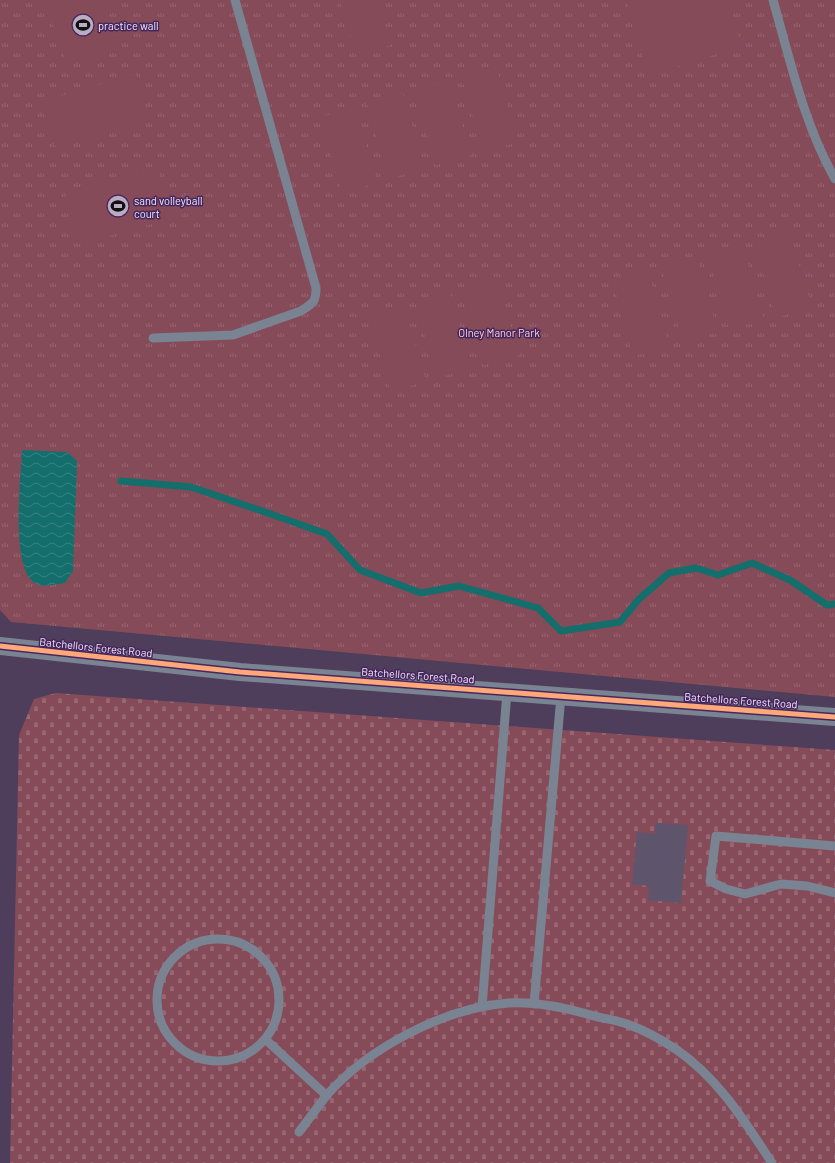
<svg xmlns="http://www.w3.org/2000/svg" width="835" height="1163" viewBox="0 0 835 1163" font-family="Barlow,sans-serif">
<style>
.cemetery{fill:url(#cemetery-stones)}
.park{fill:url(#park-tufts)}
.garden{fill:#864b59}
.water{fill:url(#water-waves)}
.lines{fill:none;stroke-linecap:round;stroke-linejoin:round}
.stream{stroke:#146e6b;stroke-width:7}
.building{fill:#5e556d}
.lane{stroke:#7a8392;stroke-width:9}
.street{stroke:#7a8392;stroke-width:18}
.cycleway-casing{stroke:#46275d;stroke-width:8}
.cycleway{stroke:#fea87a;stroke-width:5}
.labels{text-anchor:middle;dominant-baseline:central;stroke-width:3;stroke-linejoin:round;paint-order:stroke}
.poi-label{font-size:11px;fill:#f2e7fb;stroke:#46275d;text-anchor:start}
.park-label{font-size:11px;fill:#ffd0d6;stroke:#46275d}
.street-label{font-size:11px;fill:#f2e7fb;stroke:#46275d}
</style>
<defs>
<pattern id="cemetery-stones" width="16" height="16" patternUnits="userSpaceOnUse"><rect width="16" height="16" fill="#864b59"/><path d="M2 7V4a2 2 0 0 1 4 0v3zM10 15v-3a2 2 0 0 1 4 0v3z" fill="#986572"/></pattern>
<pattern id="park-tufts" width="24" height="20" patternUnits="userSpaceOnUse"><rect width="24" height="20" fill="#864b59"/><path d="M3 7l-1-3M5 7V3M7 7l1-3M15 17l-1-3M17 17v-4M19 17l1-3" fill="none" stroke="#986572"/></pattern>
<pattern id="water-waves" width="16" height="10" patternUnits="userSpaceOnUse"><rect width="16" height="10" fill="#146e6b"/><path d="M0 5q4-4 8 0t8 0" fill="none" stroke="#378381"/></pattern>
</defs>
<rect width="100%" height="100%" fill="#4f3e5b"/>
<path class="cemetery" d="M56 693 835 750V1163H10L19 735 34 699Z"/>
<path class="park" d="M0 0H835V697L11 622 0 610Z"/>
<path class="garden" d="M45 0H105L121 51 66 63Z
M340 0H378L391 45 356 55Z
M626 0H727L741 46 649 76Z
M496 66 518 142 483 152 461 76Z
M136 74 150 120 56 148 43 101Z
M449 80 471 155 436 165 414 90Z
M403 93 424 169 389 179 367 104Z
M355 107 377 183 342 193 320 117Z
M157 168 170 219 79 244 65 193Z
M789 231 812 307 776 318 754 241Z
M742 243 764 319 729 330 707 253Z
M696 256 718 332 683 342 661 266Z
M647 269 669 345 633 356 612 279Z
M497 278 519 355 484 365 462 289Z
M450 292 472 368 437 378 415 302Z
M404 305 426 381 391 392 368 315Z"/>
<path class="water" d="M22 450 67 452 77 461 73 571 65 583C56 584 43 588 35 583 10 568 21 477 22 450Z"/>
<g class="lines">
<path class="stream" d="M121 481 191 487 262 511 327 534 360 570 421 593 459 586 538 608 561 631 620 622 639 599 669 573 696 568 718 575 752 563 790 580 827 605 835 604"/>
</g>
<path class="building" d="M656 823 688 825 681 903 648 900 649 886 632 884 637 832 655 834Z"/>
<g class="lines">
<path class="lane" d="M773 0C790 60 804 124 835 179
M153 338 233 335 301 311C313 303 316 302 316 288L235 0
M835 846 716 836 710 881 726 889 745 894 781 884 807 886 835 893
M157 1000a61 61 0 1 1 122 0a61 61 0 1 1-122 0Z
M534 1004 561 696
M482 1007 507 692
M265 1039 327 1096
M299 1132C308 1120 317 1108 326 1096 368 1048 444 1008 508 1003 537 1001 567 1008 594 1016 605 1019 616 1020 627 1024 644 1030 662 1040 677 1050 719 1079 745 1122 772 1163"/>
<path class="street" d="M0 646 240 672 835 717"/>
<g class="cycleway-casing">
<path id="cycleway" d="M0 646 240 672 835 717"/>
</g>
<use href="#cycleway" class="cycleway"/>
</g>
<defs>
<g id="stadium-disc" transform="scale(1.15)"><circle r="9.5" fill="#b9acc3" stroke="#46275d"/><path d="M0-5a6.5 5 0 1 0 0 10a6.5 5 0 1 0 0-10ZM-3.5-1.8h7v3.6h-7Z" fill="#111"/></g>
</defs>
<g fill-rule="evenodd">
<use href="#stadium-disc" x="83" y="25"/>
<use href="#stadium-disc" x="118" y="206"/>
</g>
<g class="labels">
<g class="poi-label">
<text x="98" y="25">practice wall</text>
<text x="134" y="200">sand volleyball<tspan x="134" dy="13">court</tspan></text>
</g>
<g class="park-label">
<text x="499" y="332">Olney Manor Park</text>
</g>
<g class="street-label">
<text transform="translate(96 647) rotate(6)">Batchellors Forest Road</text>
<text transform="translate(418 675) rotate(4)">Batchellors Forest Road</text>
<text transform="translate(741 700) rotate(4)">Batchellors Forest Road</text>
</g>
</g>
</svg>
